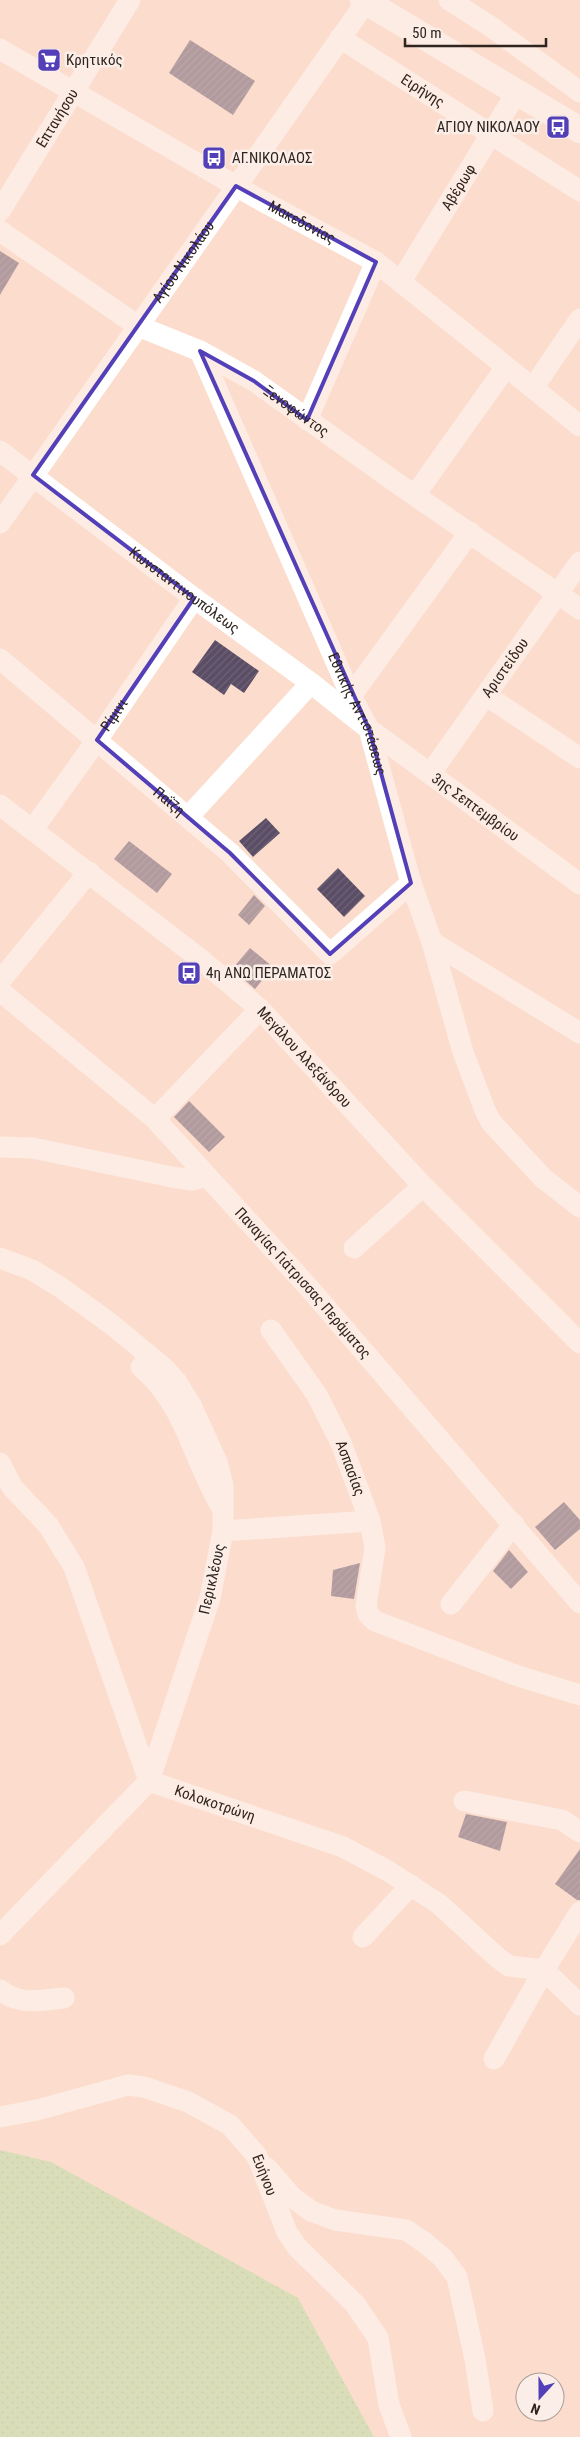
<svg xmlns="http://www.w3.org/2000/svg" width="580" height="2437" viewBox="0 0 580 2437" font-family="'Roboto Condensed',sans-serif">
<style>
.grass{fill:url(#grass-dots)}
.building{fill:url(#building-hatch)}
.lines{fill:none;stroke-linecap:round;stroke-linejoin:round}
.minor{stroke:#fff;stroke-width:21}
.major{stroke:#fff;stroke-width:26}
.marked{fill:none;stroke:#5340b8;stroke-width:4;stroke-linejoin:round}
.labels{text-anchor:middle;dominant-baseline:central;stroke-width:5;stroke-linejoin:round;paint-order:stroke}
.poi-label{font-size:15px;fill:#2f241e;stroke:#fbeee8;text-anchor:start}
.street-label{font-size:15px;fill:#2f241e;stroke:#fbeee8}
</style>
<defs>
<pattern id="grass-dots" width="8" height="8" patternUnits="userSpaceOnUse" patternTransform="scale(1.25)"><rect width="8" height="8" fill="#afe09f"/><path d="M2 2h.1M6 6h.1" fill="none" stroke="#97c088" stroke-width="1.8" stroke-linecap="round"/></pattern>
<pattern id="building-hatch" width="6" height="6" patternUnits="userSpaceOnUse" patternTransform="scale(1.25)"><rect width="6" height="6" fill="#5a4d65"/><path d="M-1 1l2-2M0 6l6-6M5 7l2-2" fill="none" stroke="#6f6376"/></pattern>
</defs>
<rect width="100%" height="100%" fill="#fcddcd"/>
<path class="grass" d="M0 2150 51 2162 298 2298 374 2437H0Z"/>
<path class="building" d="M190 40 255 81 233 115 169 73Z
M0 251 19 263 0 295Z
M215 640 259 671 244 693 231 684 224 695 192 672Z
M266 818 280 833 253 857 239 841Z
M129 841 172 874 157 893 114 859Z
M338 868 365 896 344 917 317 889Z
M254 895 265 906 249 925 238 915Z
M250 948 273 967 255 989 232 969Z
M189 1101 225 1137 209 1152 174 1117Z
M564 1502 580 1520V1529L555 1550 535 1527Z
M509 1550 528 1572 511 1589 493 1571Z
M360 1563 354 1599 331 1596 333 1570Z
M466 1814 507 1822 500 1851 458 1837Z
M580 1849V1900H577L555 1884Z"/>
<g class="lines">
<g class="minor">
<path d="M449 0 490 26 580 92"/>
<path id="s1" d="M340 38 580 191"/>
<path id="s2" d="M0 49 255 197 376 262 580 426"/>
<path id="s3" d="M0 211 130 0"/>
<path id="s4" d="M0 231 138 326 200 351 254 381 401 486 580 609"/>
<path id="s5" d="M401 281 517 92"/>
<path id="s6" d="M200 351 351 696 369 729 411 883 432 942 463 1052 485 1110 491 1122 543 1178 580 1207"/>
<path d="M533 388 580 319"/>
<path d="M307 420 376 262"/>
<path id="s7" d="M0 451 194 598 311 683 369 729 580 884"/>
<path d="M415 495 506 367"/>
<path id="s8" d="M0 523 366 2"/>
<path id="s9" d="M0 659 230 853 330 954 411 883"/>
<path d="M351 696 470 532"/>
<path d="M487 696 580 758"/>
<path id="s10" d="M430 774 580 562"/>
<path id="s11" d="M0 805 199 958 260 1009 423 1186 580 1343"/>
<path d="M189 816 311 683"/>
<path id="s12" d="M33 829 97 740 194 598"/>
<path d="M432 942 580 1033"/>
<path d="M0 981 89 872"/>
<path id="s13" d="M0 991 155 1119 310 1289 580 1603"/>
<path d="M155 1119 260 1009"/>
<path d="M0 1147 33 1148 172 1177 192 1180 207 1176"/>
<path d="M354 1248 423 1186"/>
<path d="M0 1258 32 1270 60 1287 111 1324 162 1366 176 1381 191 1405 217 1462 223 1485V1531L210 1598 149 1781 0 1935"/>
<path id="s14" d="M271 1330 317 1395 341 1443 370 1521 375 1548 366 1606 368 1614 375 1621 518 1676 580 1695"/>
<path d="M141 1367C186 1405 192 1458 221 1506"/>
<path id="s15" d="M0 1463 12 1487 48 1525 74 1567 149 1781 343 1847 388 1871 439 1904 498 1958 509 1966 544 1970 580 2005"/>
<path d="M223 1531 370 1521"/>
<path d="M451 1604 514 1524"/>
<path d="M464 1801 562 1820 580 1832"/>
<path d="M363 1937 411 1885"/>
<path d="M0 1990C20 2006 40 2000 64 1998"/>
<path d="M494 2059 544 1970 580 1912"/>
<path id="s16" d="M0 2117 37 2110 128 2085 144 2087 188 2102 230 2125 257 2156 287 2232 297 2247 355 2304 378 2338 389 2405 401 2437"/>
<path d="M267 2168 292 2197 311 2211 335 2220 406 2230 424 2242 443 2258 457 2277 475 2359 483 2411"/>
</g>
<path class="major" d="M363 0 580 130"/>
</g>
<path d="M0 0H580V2437H0ZM236 186 376 262 307 420 254 381 200 351 369 729 411 883 330 954 230 853 97 740 194 598 33 475Z" fill="#fcddcd" fill-opacity=".55" fill-rule="evenodd"/>
<path class="marked" d="M236 186 376 262 307 420 254 381 200 351 369 729 411 883 330 954 230 853 97 740 194 598 33 475Z"/>
<defs>
<g id="supermarket-square" transform="scale(1.25)"><rect x="-9" y="-9" width="18" height="18" rx="4" fill="#5340b8" stroke="#fbeee8"/><path d="M-6-5.5h2.5l.6 2H6L4.5 2H-2.5L-4.4-4H-6ZM-1.5 3.2a1.3 1.3 0 1 0 .1 0ZM3 3.2a1.3 1.3 0 1 0 .1 0Z" fill="#fff"/></g>
<g id="bus-square" transform="scale(1.25)"><rect x="-9" y="-9" width="18" height="18" rx="4" fill="#5340b8" stroke="#fbeee8"/><path d="M-5-6H5V4H4V6H2V4H-2V6H-4V4H-5ZM-3.5-4V0h7V-4ZM-3.5 1.2v1.5H-2V1.2ZM2 1.2v1.5H3.5V1.2Z" fill="#fff"/></g>
</defs>
<g fill-rule="evenodd">
<use href="#supermarket-square" x="49" y="60"/>
<use href="#bus-square" x="558" y="127"/>
<use href="#bus-square" x="214" y="158"/>
<use href="#bus-square" x="189" y="973"/>
</g>
<g class="labels">
<g class="poi-label">
<text x="66" y="60">Κρητικός</text>
<text x="540" y="127" text-anchor="end">ΑΓΙΟΥ ΝΙΚΟΛΑΟΥ</text>
<text x="232" y="158">ΑΓ.ΝΙΚΟΛΑΟΣ</text>
<text x="206" y="973">4η ΑΝΩ ΠΕΡΑΜΑΤΟΣ</text>
</g>
<g class="street-label">
<text stroke="none"><textPath href="#s1" startOffset="98">Ειρήνης</textPath></text>
<text stroke="none"><textPath href="#s3" startOffset="109">Επτανήσου</textPath></text>
<text stroke="none"><textPath href="#s5" startOffset="110">Αβέρωφ</textPath></text>
<text stroke="none"><textPath href="#s2" startOffset="348">Μακεδονίας</textPath></text>
<text stroke="none"><textPath href="#s8" startOffset="319">Αγίου Νικολάου</textPath></text>
<text stroke="none"><textPath href="#s4" startOffset="348">Ξενοφώντος</textPath></text>
<text stroke="none"><textPath href="#s7" startOffset="231">Κωνσταντινουπόλεως</textPath></text>
<text stroke="none"><textPath href="#s10" startOffset="130">Αριστείδου</textPath></text>
<text stroke="none"><textPath href="#s12" startOffset="140">Ρίμινι</textPath></text>
<text stroke="none"><textPath href="#s6" startOffset="396">Εθνικής Αντιστάσεως</textPath></text>
<text stroke="none"><textPath href="#s9" startOffset="221">Παΐζη</textPath></text>
<text stroke="none"><textPath href="#s7" startOffset="594">3ης Σεπτεμβρίου</textPath></text>
<text stroke="none"><textPath href="#s11" startOffset="396">Μεγάλου Αλεξάνδρου</textPath></text>
<text stroke="none"><textPath href="#s13" startOffset="422">Παναγίας Γιάτρισσας Περάματος</textPath></text>
<text stroke="none"><textPath href="#s14" startOffset="160">Ασπασίας</textPath></text>
<text transform="translate(212 1579) rotate(-77)">Περικλέους</text>
<text stroke="none"><textPath href="#s15" startOffset="425">Κολοκοτρώνη</textPath></text>
<text stroke="none"><textPath href="#s16" startOffset="304">Ευήνου</textPath></text>
</g>
</g>
<g transform="translate(540 2397) rotate(201)"><circle r="24" fill="#fbeee8" stroke="#a99d97"/>
<path d="M0-4L9 19L0 12L-9 19Z" fill="#5340b8"/>
<text y="-8" font-size="14" font-weight="bold" text-anchor="middle" fill="#2f241e">N</text>
</g>
<path d="M405 38v8h141v-8" fill="none" stroke="#2f241e" stroke-width="2.5"/>
<text x="412" y="38" font-size="15" fill="#2f241e" stroke="#fbeee8" stroke-width="4" paint-order="stroke">50 m</text>
</svg>
